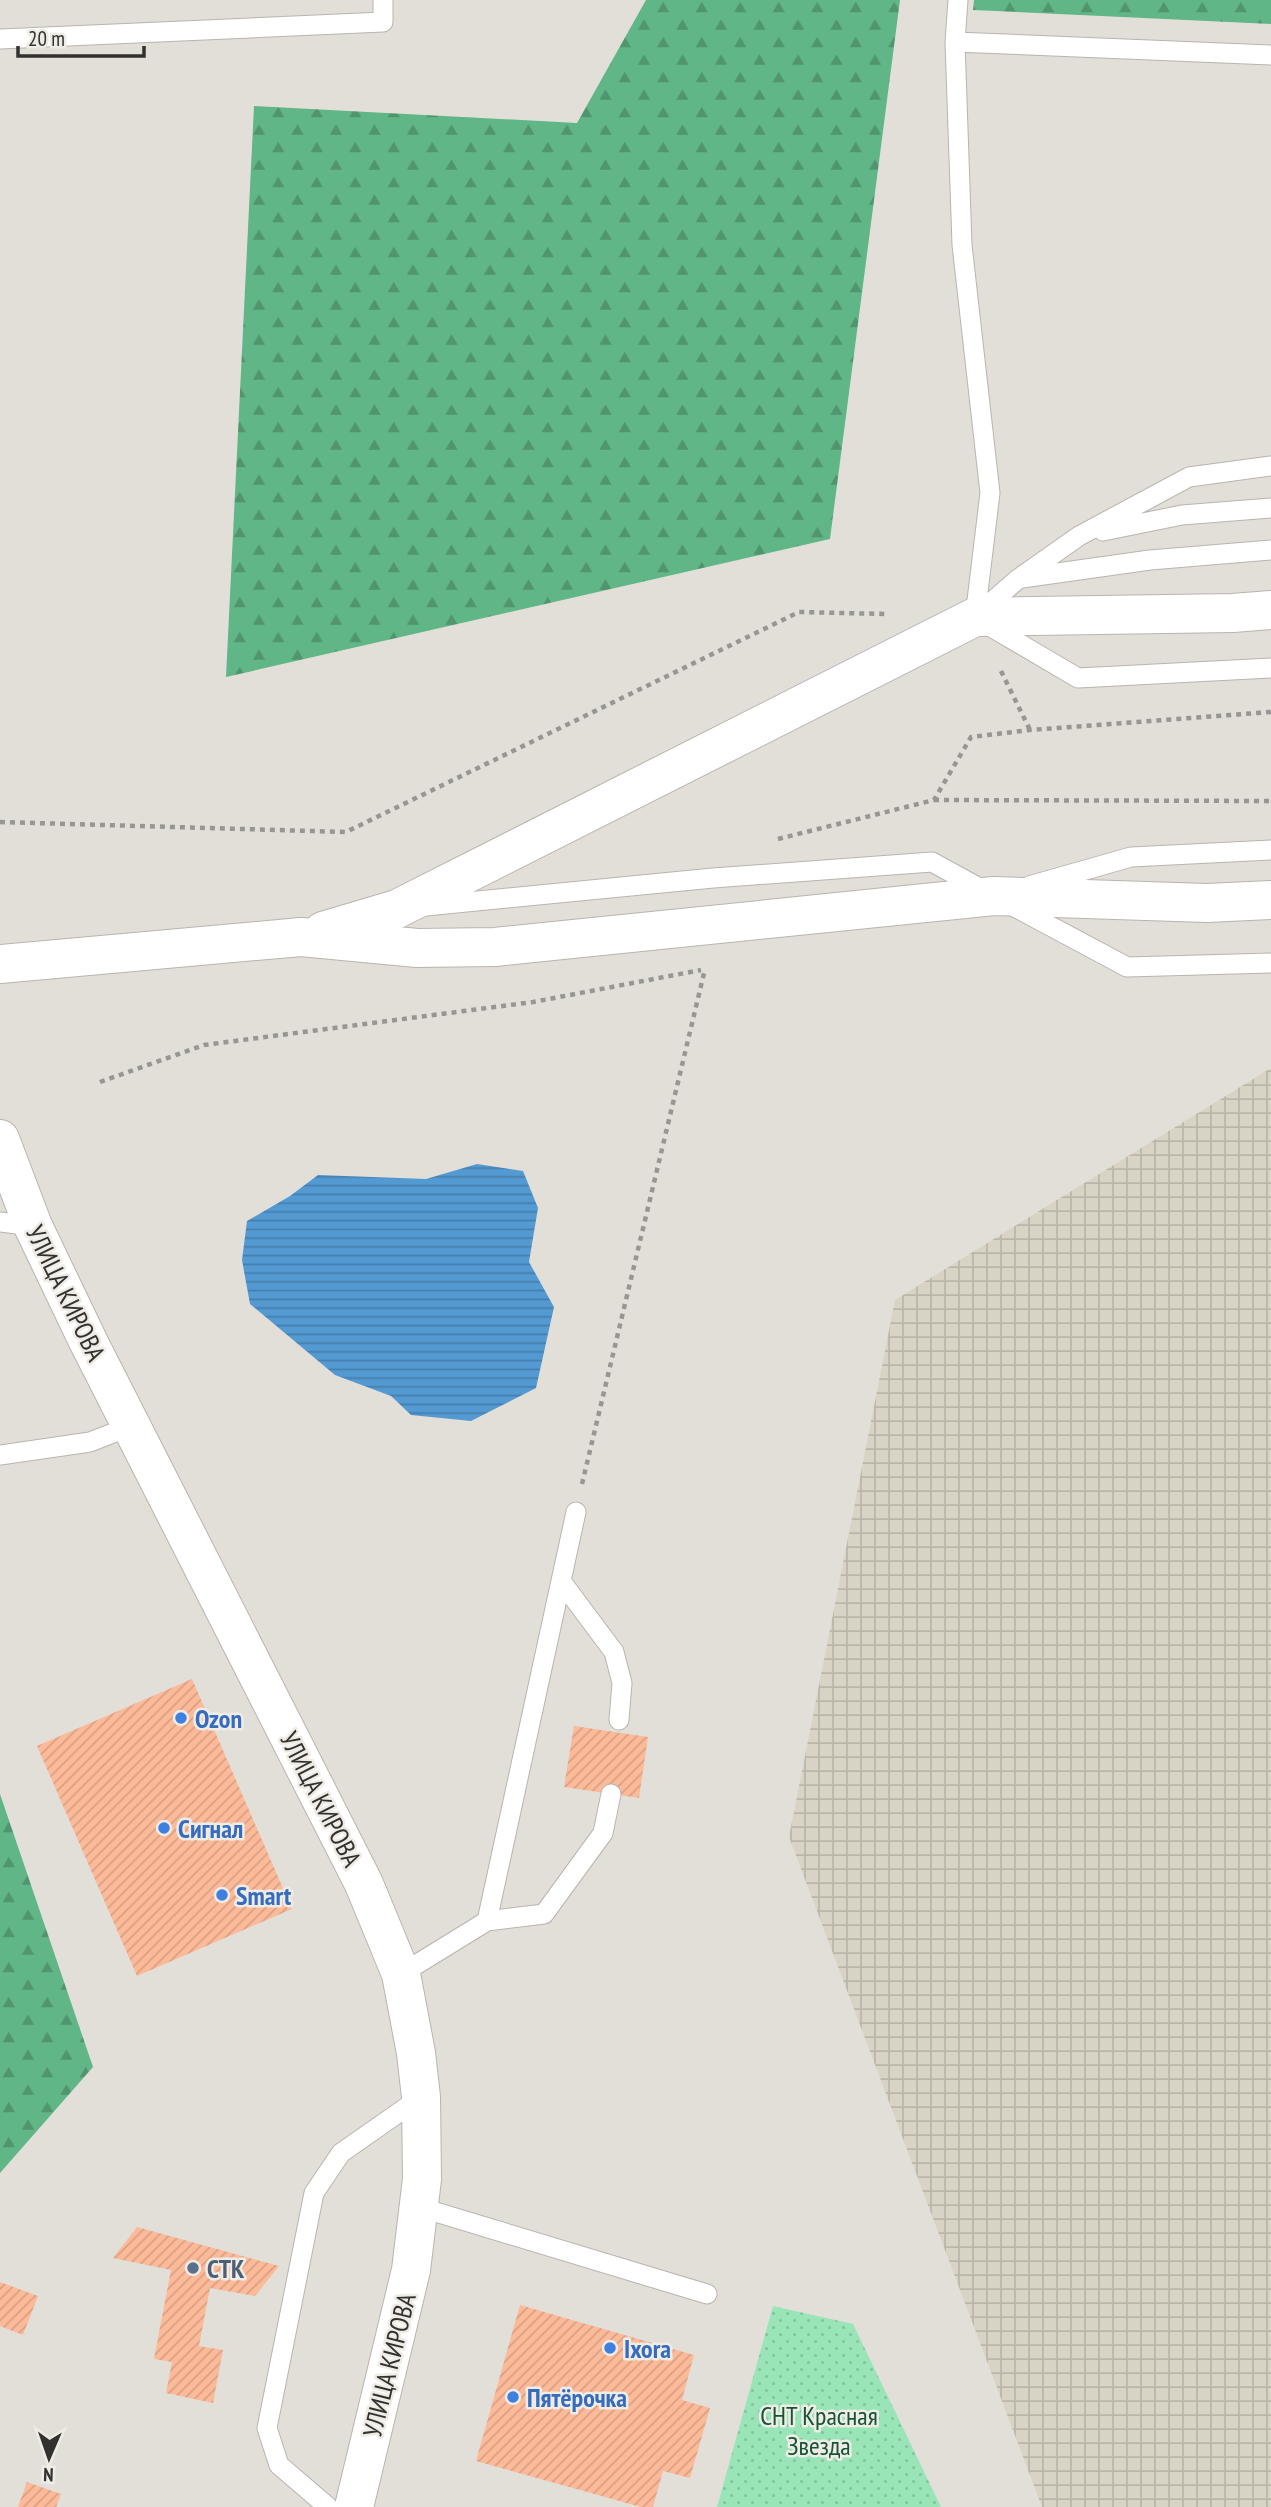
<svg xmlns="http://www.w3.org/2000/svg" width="1271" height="2507" viewBox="0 0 1271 2507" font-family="'PT Sans Narrow',sans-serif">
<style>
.industrial{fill:url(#industrial-grid)}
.forest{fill:url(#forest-firs)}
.garden{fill:url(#garden-dots)}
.water{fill:url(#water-rules)}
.building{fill:url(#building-hatch)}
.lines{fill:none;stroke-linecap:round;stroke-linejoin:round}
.service-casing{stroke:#b8b5af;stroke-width:21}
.tertiary-casing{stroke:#b8b5af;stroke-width:40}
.secondary-casing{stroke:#b8b5af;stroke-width:40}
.path{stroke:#989692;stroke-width:4.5;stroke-dasharray:5 5;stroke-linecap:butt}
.service{stroke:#fff;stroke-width:19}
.tertiary{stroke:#fff;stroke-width:38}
.secondary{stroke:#fff;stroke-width:38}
.shop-dot{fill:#3f7fe0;stroke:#efece6;stroke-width:2.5}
.service-dot{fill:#5c6f8a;stroke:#efece6;stroke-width:2.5}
.labels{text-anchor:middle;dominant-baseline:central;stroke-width:5;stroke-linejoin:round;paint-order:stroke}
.street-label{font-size:26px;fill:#32312f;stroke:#efece6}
.shop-label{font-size:26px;font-weight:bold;fill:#366cbe;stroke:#efece6;text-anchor:start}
.service-label{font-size:26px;font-weight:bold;fill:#4e5e75;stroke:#efece6;text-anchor:start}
.park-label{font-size:26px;fill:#135535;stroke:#efece6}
</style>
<defs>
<pattern id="industrial-grid" width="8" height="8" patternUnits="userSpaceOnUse" patternTransform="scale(1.75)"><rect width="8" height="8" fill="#d9d3c6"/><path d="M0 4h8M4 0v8" fill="none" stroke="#bbb6aa"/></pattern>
<pattern id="forest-firs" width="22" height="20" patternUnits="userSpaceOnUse" patternTransform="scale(1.75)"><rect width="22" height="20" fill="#60b686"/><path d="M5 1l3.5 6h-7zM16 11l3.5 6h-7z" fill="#50956e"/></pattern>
<pattern id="garden-dots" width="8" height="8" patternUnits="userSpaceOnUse" patternTransform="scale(1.75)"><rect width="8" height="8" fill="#99e5b8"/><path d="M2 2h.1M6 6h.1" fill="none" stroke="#84c59e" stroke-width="1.8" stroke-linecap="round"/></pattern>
<pattern id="water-rules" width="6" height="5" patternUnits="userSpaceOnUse" patternTransform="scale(1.75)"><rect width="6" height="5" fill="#539ad3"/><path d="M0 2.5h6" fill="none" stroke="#457eac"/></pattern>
<pattern id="building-hatch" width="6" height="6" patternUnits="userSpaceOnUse" patternTransform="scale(1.75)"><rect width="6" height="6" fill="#fcba99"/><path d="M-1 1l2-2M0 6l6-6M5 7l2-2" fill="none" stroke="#d8a084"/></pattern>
</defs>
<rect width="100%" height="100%" fill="#e2dfd9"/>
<path class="industrial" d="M1271 1068V2507H1042L789 1837 895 1300Z"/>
<path class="forest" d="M646 0H900L830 539 226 677 254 106 577 123Z
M974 0H1271V24L973 10Z
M0 1794 93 2067 0 2173Z"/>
<path class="garden" d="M773 2306 853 2324 941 2507H717Z"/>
<path class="water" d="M477 1164 523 1171 538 1208 529 1262 554 1307 536 1388 471 1421 411 1415 391 1396 335 1375 250 1304 242 1260 247 1221 290 1196 318 1175 426 1179Z"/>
<path class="building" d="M192 1679 292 1909 137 1976 37 1746Z
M574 1726 648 1737 639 1798 564 1787Z
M137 2227 279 2266 255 2296 210 2288 199 2346 223 2350 213 2403 166 2393 172 2362 154 2359 171 2270 113 2258Z
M0 2282 38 2296 23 2335 0 2326Z
M520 2305 694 2355 682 2400 710 2408 690 2478 663 2471 653 2507H641L476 2461Z
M27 2482 61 2494 56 2507H18Z"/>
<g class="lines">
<g class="service-casing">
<path id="service" d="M958 0 955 42 962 245 990 493 975 617
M0 39 383 22V0
M955 42 1271 55
M1103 531 1182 515 1271 508
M1022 578 1150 560 1271 550
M978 614 1018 579 1079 536 1189 477 1271 466
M986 624 1078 678 1271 668
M1029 886 1131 857 1271 850
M1011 905 1127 967 1271 963
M426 906 713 878 932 862 985 891
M0 1222 33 1226
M0 1455 90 1442 131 1426
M561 1581 614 1652 622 1683 619 1720
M487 1921 544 1914 603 1833 611 1794
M401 1974 487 1921 576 1512
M419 2207 707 2294
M328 2507 279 2465 267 2428 314 2193 341 2153 421 2097"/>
</g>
<g class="tertiary-casing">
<path id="tertiary" d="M0 1139 33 1226 88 1341 364 1884 401 1974 416 2053 421 2097 422 2179 411 2270 354 2507"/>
</g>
<g class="secondary-casing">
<path id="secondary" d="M323 931 397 909 975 617 1233 613 1271 610
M0 964 301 937 417 948 495 947 994 896 1207 903 1271 900"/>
</g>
<path class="path" d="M1001 671 1030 730
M934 800 1271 801
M0 822 346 832 799 612 886 614
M778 839 934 800 971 737 1030 730 1271 712
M100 1082 204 1045 533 1002 701 970
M582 1484 705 969"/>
<use href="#service" class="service"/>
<use href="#tertiary" class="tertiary"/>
<use href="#secondary" class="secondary"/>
</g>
<g class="shop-dot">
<circle cx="181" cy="1718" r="7"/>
<circle cx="164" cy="1828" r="7"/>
<circle cx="222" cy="1895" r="7"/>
<circle cx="610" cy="2348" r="7"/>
<circle cx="513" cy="2397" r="7"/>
</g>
<circle class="service-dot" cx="193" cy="2268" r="7"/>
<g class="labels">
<g class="street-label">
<text transform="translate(66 1293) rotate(64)">УЛИЦА КИРОВА</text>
<text transform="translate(321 1799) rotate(63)">УЛИЦА КИРОВА</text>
<text transform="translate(389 2365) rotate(-76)">УЛИЦА КИРОВА</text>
</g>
<g class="shop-label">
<text x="195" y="1718">Ozon</text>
<text x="178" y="1828">Сигнал</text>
<text x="236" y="1895">Smart</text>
<text x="624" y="2348">Ixora</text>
<text x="527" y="2397">Пятёрочка</text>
</g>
<g class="service-label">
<text x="207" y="2268">СТК</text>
</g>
<g class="park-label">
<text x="819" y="2415">СНТ Красная<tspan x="819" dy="30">Звезда</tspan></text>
</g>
</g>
<g transform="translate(49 2458) rotate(182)" stroke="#efece6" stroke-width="5" paint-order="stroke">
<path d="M0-5L12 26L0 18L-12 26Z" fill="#32312f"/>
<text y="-10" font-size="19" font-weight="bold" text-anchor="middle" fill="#32312f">N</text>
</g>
<path d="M18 46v10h126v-10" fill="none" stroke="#32312f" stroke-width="3.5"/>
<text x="28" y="46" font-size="21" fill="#32312f" stroke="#efece6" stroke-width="5" paint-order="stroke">20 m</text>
</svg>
